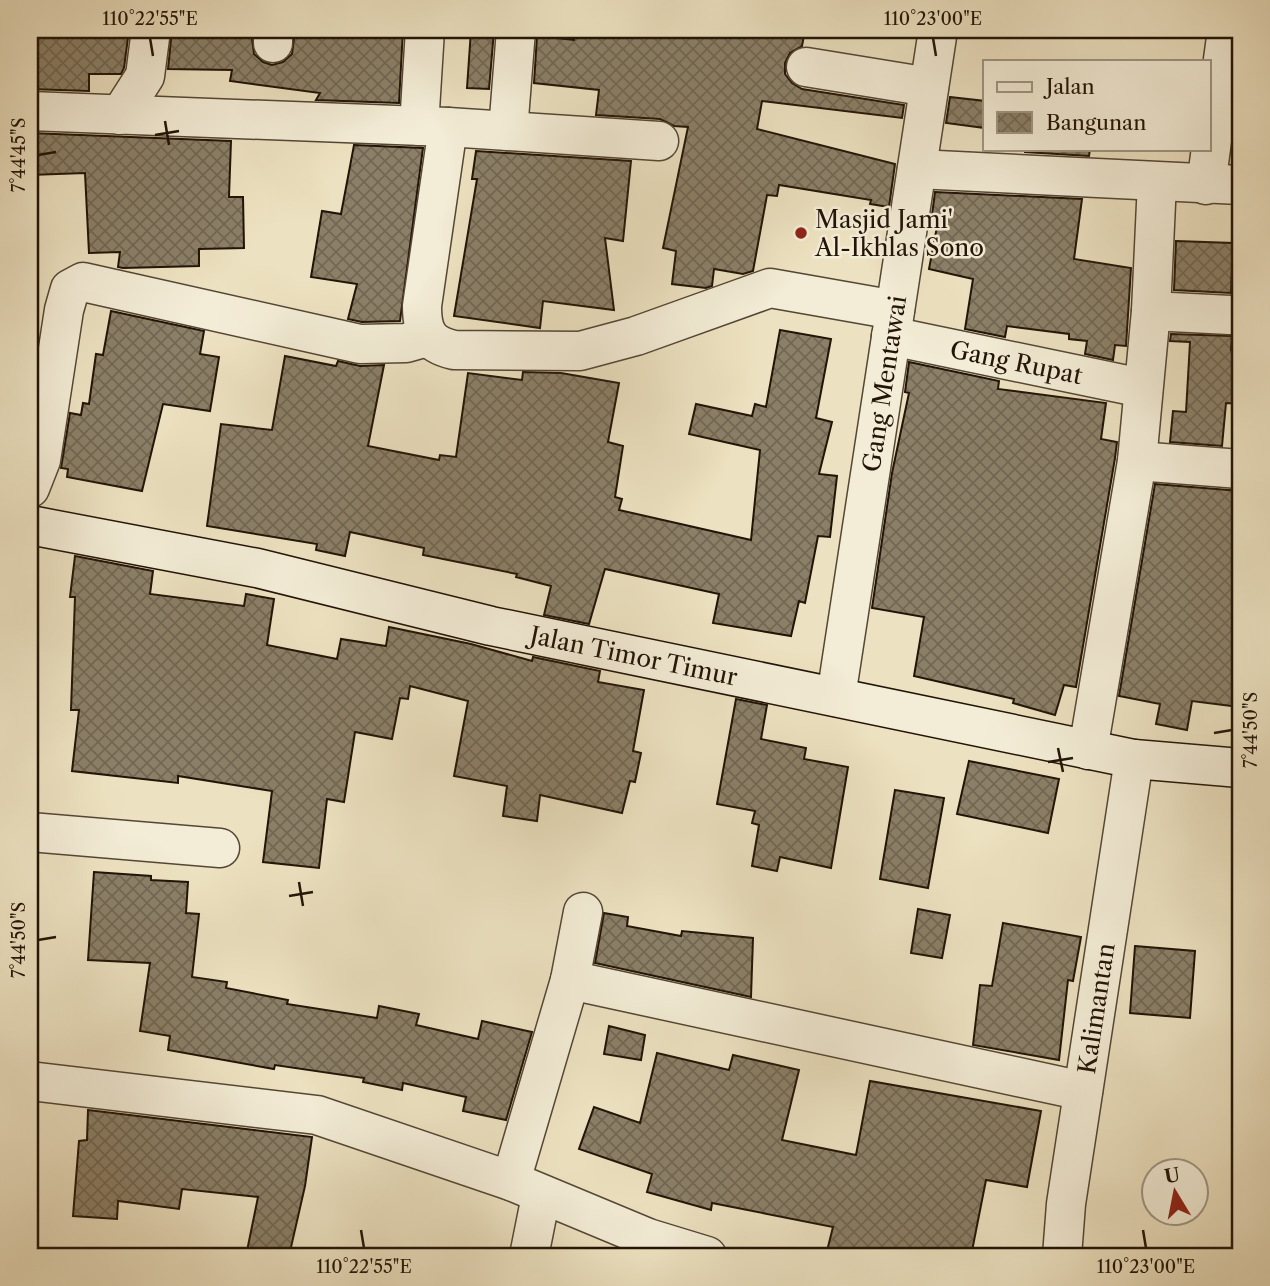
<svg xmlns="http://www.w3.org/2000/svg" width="1270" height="1286" viewBox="0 0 1270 1286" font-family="'Libre Caslon Text',serif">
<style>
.building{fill:url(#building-cross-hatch);stroke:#221407;stroke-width:2}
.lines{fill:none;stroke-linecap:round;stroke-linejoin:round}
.street-casing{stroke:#544735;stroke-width:41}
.secondary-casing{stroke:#221407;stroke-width:41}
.street{stroke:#f3ecd6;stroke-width:38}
.secondary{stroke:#f3ecd6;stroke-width:38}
.ticks{fill:none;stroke:#221407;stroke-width:2.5}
.poi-dot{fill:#8f2418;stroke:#f3ecd6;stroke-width:2.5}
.labels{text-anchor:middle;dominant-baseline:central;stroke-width:5;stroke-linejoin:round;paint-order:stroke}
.poi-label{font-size:24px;fill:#221407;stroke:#f3ecd6;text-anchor:start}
.street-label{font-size:24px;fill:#221407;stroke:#f3ecd6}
.neatline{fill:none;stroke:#221407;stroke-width:2.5}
.ticks-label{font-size:18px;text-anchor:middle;fill:#221407}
</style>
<defs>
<pattern id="building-cross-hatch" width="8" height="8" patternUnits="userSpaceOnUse" patternTransform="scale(1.75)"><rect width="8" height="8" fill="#8b7f67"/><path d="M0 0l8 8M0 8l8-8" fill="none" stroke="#716753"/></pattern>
</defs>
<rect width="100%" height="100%" fill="#ece1c0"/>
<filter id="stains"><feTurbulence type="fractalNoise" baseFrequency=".00286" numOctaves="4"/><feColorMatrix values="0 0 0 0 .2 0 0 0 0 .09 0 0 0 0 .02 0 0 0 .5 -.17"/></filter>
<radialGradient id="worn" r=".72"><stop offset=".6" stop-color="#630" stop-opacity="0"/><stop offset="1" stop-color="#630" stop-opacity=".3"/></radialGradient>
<path class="building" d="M30 30H129L124 68 121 74H89V91L30 89Z
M172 30H251L254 54 263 62 272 65 283 62 292 54 295 30H403L399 103 316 100 320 93 230 81 232 70 168 69Z
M471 30 494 31 489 89 467 88Z
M575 30H805L802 46 790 53 785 63V74L792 83 802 89 904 105 902 118 762 101 757 129 895 164 889 207 870 204 871 200 779 185 777 196 767 195 753 271 743 274 714 269 712 286 706 288 672 284 676 251 663 248 688 127 674 126 660 119 596 115 599 90 534 83 537 36 574 40Z
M950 97 985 101V128L946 123Z
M30 133 231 141 229 197H243L244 248 199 249V266L123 268 118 267 120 252 89 253 85 173 30 175Z
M354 145 423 148 400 321 362 322 348 319 357 284 311 277 322 211 341 214Z
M1025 149H1090L1089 156 1025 152Z
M476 151 631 161 623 241 605 238 614 310 543 301 540 328 454 316 477 179H472Z
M935 192 1082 199 1074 259 1131 268 1126 346 1115 345 1113 360 1085 354 1087 341 1069 339V334L1007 326 1005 337 965 329 973 279 929 269 939 216 932 215Z
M1176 241 1233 243 1231 293 1174 290Z
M111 311 204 331 200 354 219 357 210 411 163 404 142 491 67 477 68 469 61 468 70 413 81 415 83 403 89 404 96 354 103 355Z
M780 330 831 339 816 418 832 422 819 474 837 476 830 537 818 536 805 603 799 601 791 636 713 623 719 594 605 569 589 624 544 615 551 586 516 577 517 574 423 555 424 548 350 532 345 556 316 550 317 544 207 526 221 424 272 430 285 356 336 366 338 361 360 366 384 365 368 446 439 460 440 455 456 457 468 373 522 380 523 372 561 373 619 383 608 442 623 446 615 497 622 499 619 510 751 540 760 450 689 434 696 404 752 416 755 404 766 407Z
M1171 334 1232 336 1231 350 1240 351V404L1226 403 1222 446 1170 442 1173 411 1186 412 1190 342 1170 341Z
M909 362 999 381 998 389 1106 403 1101 439 1117 442 1115 458 1076 687 1064 685 1055 715 1013 703 1014 699 914 676 924 617 872 608 892 473 909 393 905 392Z
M1155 484 1240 491V707L1192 701 1187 730 1156 724 1160 704 1119 696Z
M75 556 153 571 150 594 244 606 246 594 274 599 267 645 337 659 341 639 386 646 389 627 471 644 532 661 533 657 600 671 598 682 644 690 633 751 641 753 635 782 630 781 622 813 540 795 537 821 503 816 507 786 454 776 468 701 410 686 408 699 400 698 392 739 355 732 344 802 327 799 319 868 263 862 272 791 178 776V783L72 771 79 710H71L75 597H70Z
M736 699 767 705 761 739 806 748 804 759 848 767 831 868 780 857 777 871 752 866 759 825 752 823 755 811 717 804Z
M969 761 1059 779 1048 833 957 814Z
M895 790 944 798 928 888 880 879Z
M94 872 151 876V880L188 882 186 913 199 914 192 977 227 982 226 988 288 1000 287 1004 377 1018 379 1006 419 1014 416 1025 478 1039 482 1021 532 1032 506 1120 463 1111 466 1097 403 1083 402 1090 363 1082 364 1078 275 1065 274 1069 168 1050 170 1036 140 1031 150 963 88 960Z
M918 909 950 915 942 958 911 953Z
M604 913 628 917 627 926 681 936 682 931 753 938 751 997 595 963Z
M1003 923 1081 937 1073 981 1068 980 1059 1060 973 1045 980 985 992 986Z
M1135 946 1195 951 1190 1018 1130 1013Z
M609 1026 645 1035 641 1060 604 1054Z
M657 1053 729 1070 733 1055 799 1070 782 1140 856 1155 870 1081 1041 1111 1027 1187 986 1180 971 1256H847L827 1251 833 1227 712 1203 711 1210 647 1192 652 1174 579 1149 594 1107 640 1123Z
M88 1110 312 1137 305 1186 289 1256 247 1251 258 1197 182 1189 179 1209 118 1201 117 1219 73 1216 79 1141 87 1140Z"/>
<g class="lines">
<g class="street-casing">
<g id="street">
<path d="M273 43V30"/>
<path d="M806 67 929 87"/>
<path d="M30 111 448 127 422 306C422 332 428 344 454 350L580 351 636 336 770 288 895 310"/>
<path d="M120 115 145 76 151 30"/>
<path d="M419 126 425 30"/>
<path d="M448 127 659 141"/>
<path d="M508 131 516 30"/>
<path d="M917 169 1240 185"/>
<path d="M1206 185 1227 30"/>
<path d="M1151 311 1230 315"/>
<path id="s1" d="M891 336 1142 388"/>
<path d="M1137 461 1240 469"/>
<path d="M30 488 41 460 64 310 70 289 83 282 360 344 406 343 427 337"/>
<path id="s2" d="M836 697 938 30"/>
<path d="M1088 750 1137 461 1151 311 1157 182"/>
<path d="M30 832 220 848"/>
<path d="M583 912 570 980 1083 1091"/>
<path d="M30 1081 317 1115 511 1181 648 1238 707 1256"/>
<path d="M511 1181 570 980"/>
<path d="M529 1256 541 1196"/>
<path id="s3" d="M1062 1256 1066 1204 1134 759"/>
</g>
</g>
<g class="secondary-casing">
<g id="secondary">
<path id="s4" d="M30 525 257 568 491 626 1134 759 1240 768"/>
</g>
</g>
<use href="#street" class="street"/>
<use href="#secondary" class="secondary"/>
</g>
<path class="ticks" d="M150 38 153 56M933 38 936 56M165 121 169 145M155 135 179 131M38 155 56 152M1214 733 1232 730M1058 748 1063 772M1048 762 1073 758M299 882 303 906M289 896 313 892M38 940 56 937M361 1230 364 1248M1143 1230 1146 1248"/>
<circle class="poi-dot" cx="801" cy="233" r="7"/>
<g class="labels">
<g class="poi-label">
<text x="815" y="219">Masjid Jami'<tspan x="815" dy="28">Al-Ikhlas Sono</tspan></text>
</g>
<g class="street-label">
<text stroke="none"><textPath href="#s1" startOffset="128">Gang Rupat</textPath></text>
<text stroke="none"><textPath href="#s2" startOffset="317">Gang Mentawai</textPath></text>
<text stroke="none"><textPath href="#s4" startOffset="618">Jalan Timor Timur</textPath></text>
<text stroke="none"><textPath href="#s3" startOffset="250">Kalimantan</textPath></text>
</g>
</g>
<rect width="1270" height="1286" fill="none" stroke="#ece1c0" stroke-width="77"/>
<rect x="983" y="60" width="228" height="91" fill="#f3ecd6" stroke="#9f9683" stroke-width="2"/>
<rect x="997" y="82" width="35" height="10" fill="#f3ecd6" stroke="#9f9683" stroke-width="2"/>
<text x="1046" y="94" font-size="21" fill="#221407">Jalan</text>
<rect x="997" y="112" width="35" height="21" fill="url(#building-cross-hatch)" stroke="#9f9683" stroke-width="2"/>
<text x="1046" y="130" font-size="21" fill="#221407">Bangunan</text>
<g transform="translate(1175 1192) rotate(350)"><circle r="33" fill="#f3ecd6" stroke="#9f9683" stroke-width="2"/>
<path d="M0-5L12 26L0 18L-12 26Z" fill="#8f2418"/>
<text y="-10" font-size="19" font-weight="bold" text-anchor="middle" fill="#221407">U</text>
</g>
<rect x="38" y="38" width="1194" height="1210" class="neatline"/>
<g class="ticks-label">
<text x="150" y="25">110°22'55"E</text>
<text x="933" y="25">110°23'00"E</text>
<text transform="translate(19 155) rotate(-90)" y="6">7°44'45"S</text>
<text transform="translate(1251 730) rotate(-90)" y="6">7°44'50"S</text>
<text transform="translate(19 940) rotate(-90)" y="6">7°44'50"S</text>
<text x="364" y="1273">110°22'55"E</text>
<text x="1146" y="1273">110°23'00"E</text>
</g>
<rect width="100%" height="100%" filter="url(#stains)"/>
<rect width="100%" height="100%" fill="url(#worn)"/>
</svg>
